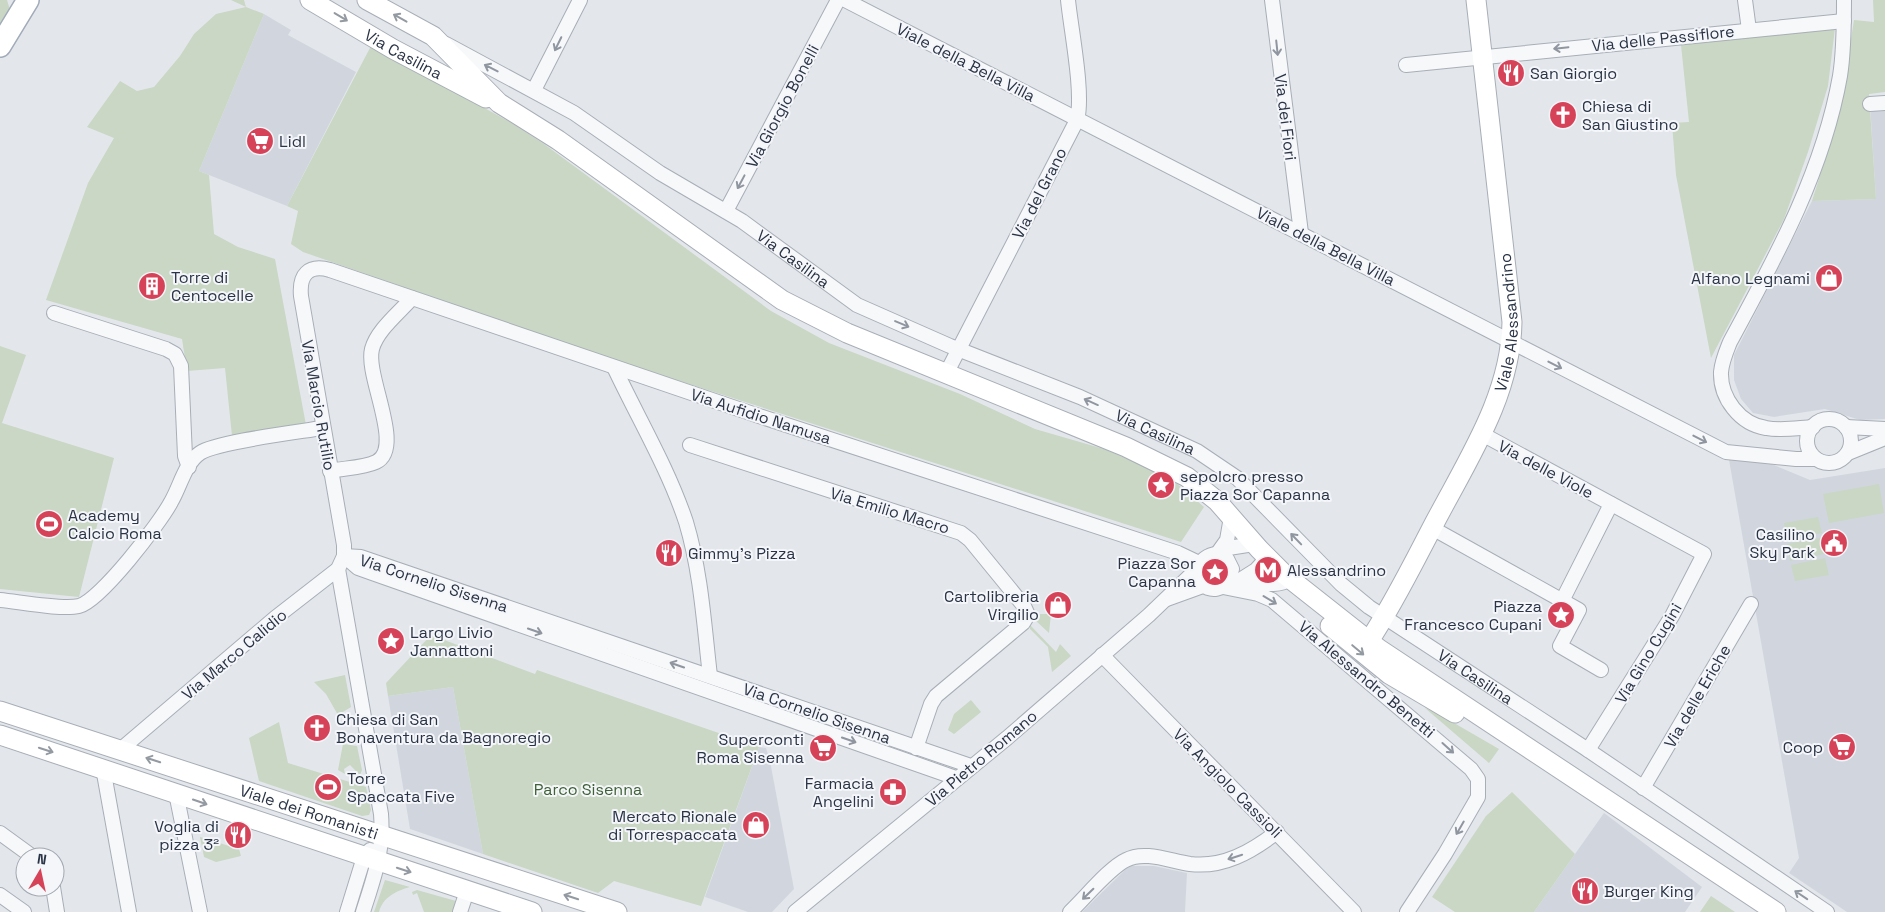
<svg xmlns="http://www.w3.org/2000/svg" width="1885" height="912" font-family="'Space Grotesk',sans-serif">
<rect width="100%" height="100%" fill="#e3e7ec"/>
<!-- built -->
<g fill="#d1d6de">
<path d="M264,14L291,30L288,35L356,72L287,206L199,171Z"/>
<path d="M1885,103V419L1860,420L1825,409L1774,417L1753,413L1741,399L1734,380V355L1812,201L1876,199L1870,104Z"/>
<path d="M1729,460H1762L1810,480L1885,468V912H1847L1789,873L1799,858Z"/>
<path d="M453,687L483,854L410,829L388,696Z"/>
<path d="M759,747L766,748L770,761L794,889L772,912H748L705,897Z"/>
<path d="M1604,813L1702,887L1685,912H1534Z"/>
<path d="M1132,866H1154L1187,873L1185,912H1082L1126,869Z"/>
</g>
<!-- green -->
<g fill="#c9d7c4">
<path d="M0,0H7L10,10L0,28Z"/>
<path d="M231,0H244L246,7L264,14L199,171L209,175L214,234L238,247L275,259L306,425L232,436L225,368L187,371L182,339L46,300L88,183L114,138L87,127L120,81L137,91L154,87L180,56L194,34L216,14L246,7Z"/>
<path d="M1873,0H1885V92L1869,94L1876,199L1812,201L1839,115L1854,20L1874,22Z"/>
<path d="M1835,28L1828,86L1808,152L1784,219L1711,358L1676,175L1672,123L1689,122L1681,45Z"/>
<path d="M371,46L510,122L544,144L771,311L829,343L960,394L1035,429L1104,449L1168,476L1204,507L1181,542L608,358L303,252L291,244L298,211L287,206Z"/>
<path d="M0,346L26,355L2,423L114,458L79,597L0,589Z"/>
<path d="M1879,484L1884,513L1829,523L1823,494Z"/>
<path d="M1818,517L1822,533L1787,540L1784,523Z"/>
<path d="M1821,538L1824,554L1790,561L1787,544Z"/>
<path d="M1825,558L1829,575L1795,581L1791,565Z"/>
<path d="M1036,614H1051L1049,633L1035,620Z"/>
<path d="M1030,625L1056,652L1060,644L1071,656L1052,672L1048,647L1030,629Z"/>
<path d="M431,635L535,674L537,670L759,747L701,906L614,881L598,893L483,854L453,687L388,696L386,683Z"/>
<path d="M345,675L351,707L338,715L326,694L314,682Z"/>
<path d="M971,700L981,712L954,734L948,730L954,714Z"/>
<path d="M1425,708L1435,712L1499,749L1489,763Z"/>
<path d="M279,722L288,763L366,787L371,810L369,815L362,816L259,781L249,738Z"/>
<path d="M343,744L357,746L362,770L360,775L350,765L344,769L345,774L338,770Z"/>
<path d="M1512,792L1575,854L1534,912H1455L1432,897L1486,816Z"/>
<path d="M200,837L239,849L241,856L216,862L204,857Z"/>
<path d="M385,880L410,887C396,891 383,897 379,912H374Z"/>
<path d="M417,890L456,901L452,912H424L417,893L413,895L412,892Z"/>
<path d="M1711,896L1735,912H1700Z"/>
</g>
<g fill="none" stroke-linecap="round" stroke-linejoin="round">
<!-- street casing -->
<g stroke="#a8aeb7" stroke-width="16">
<g id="street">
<path d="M845,0L1726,452L1796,459H1816"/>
<path d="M1272,0L1301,233"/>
<path d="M1745,0L1749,30"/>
<path id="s1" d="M446,44L574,113L660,173L742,221L857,305L950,346L1080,397L1197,451L1237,478L1341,584L1369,607L1588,750L1827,912"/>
<path d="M1406,65L1844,21"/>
<path d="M534,90L580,0"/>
<path d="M1870,104L1885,103"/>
<path d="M726,211L838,0"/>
<path d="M54,313L166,349L175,354L181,366L185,456L189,467"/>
<path d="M614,367C638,418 668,468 686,522C701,572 704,624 710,676"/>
<path d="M946,374L1077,120C1084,94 1071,30 1068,0"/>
<circle cx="1829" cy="441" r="22"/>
<path d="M1813,427C1797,428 1781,431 1766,428C1740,424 1720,398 1721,372C1722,361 1726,352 1730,342C1776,257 1823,172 1840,76C1844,51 1844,25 1844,0"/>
<path d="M1846,427L1885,429"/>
<path d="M1482,434L1704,554L1672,616L1588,750"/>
<path d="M690,445L961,533L970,540L1024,606L1028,615L1023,623L936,696L931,704L916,748"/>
<path d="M1848,453L1885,438"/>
<path d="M330,471C344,468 363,468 376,462C405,448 365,376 372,349C377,330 399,313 412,298"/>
<path d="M1432,528L1579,610L1560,646L1601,670"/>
<path d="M1222,549L1254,544"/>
<path d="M1217,554L1227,540L1231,517"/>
<path d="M344,556L361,557L971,766"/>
<path d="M344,556L358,568L372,573L956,778"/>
<path d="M338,569L381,814C384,852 374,877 363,912"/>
<path d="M1237,582L1256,570L1267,558"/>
<path d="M1228,583L1232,569L1227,559L1217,554C1198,555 1188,580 1208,588C1219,592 1226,583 1237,582C1253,581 1276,589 1290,579"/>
<path d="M1223,587L1258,594L1272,600L1471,769L1478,779V797L1445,854L1407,912"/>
<path d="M1167,599L1203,586"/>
<path d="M0,600C20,602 62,610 79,606C100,601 160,523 171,502C180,487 185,463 200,453C216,442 298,432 322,428"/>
<path d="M1562,601L1611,504"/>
<path d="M1102,655L1354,912"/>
<path d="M120,750L275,618L338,569L344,556V545L301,296C299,275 308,264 330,270L759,416L1178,553L1199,563"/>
<path d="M103,768L129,912"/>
<path d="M1643,788L1751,604"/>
<path d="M176,793L200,912"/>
<path d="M0,833L33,857"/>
<path d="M53,887L57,912"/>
<path d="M0,895L24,912"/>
<path d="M347,912L364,857L370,850"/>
<path d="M460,912L467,891"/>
<path d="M795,912L1007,738L1149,615L1197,569"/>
<path d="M1070,912C1085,898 1109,868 1126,860C1144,850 1170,861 1190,864C1223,868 1251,852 1277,832"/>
</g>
</g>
<!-- secondary casing -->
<g stroke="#a8aeb7" stroke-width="21">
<g id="secondary">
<path id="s2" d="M310,0L393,49L486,98"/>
<path d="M367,0L433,36L499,103L558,140L782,300L847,333L1126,447L1187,477L1217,501L1259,549L1284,574L1379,649L1776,912"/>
<path d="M1330,626L1389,674L1455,713"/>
<path id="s3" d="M1369,641C1394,603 1414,562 1435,522C1468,459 1511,395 1512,322L1476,0"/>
<path id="s4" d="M0,711L617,912"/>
<path d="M0,735L532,912"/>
</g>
</g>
<!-- primary casing -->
<g stroke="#a2abb9" stroke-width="24">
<path id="primary" d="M0,46L28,0"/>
</g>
<!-- street -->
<use href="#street" stroke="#f7f8fa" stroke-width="14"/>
<!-- secondary -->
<use href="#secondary" stroke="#fff" stroke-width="19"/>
<!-- primary -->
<use href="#primary" stroke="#fff" stroke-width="21"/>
</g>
<!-- one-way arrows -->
<defs><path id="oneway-shaft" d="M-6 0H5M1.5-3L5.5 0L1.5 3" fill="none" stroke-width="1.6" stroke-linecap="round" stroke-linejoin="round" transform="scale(1.25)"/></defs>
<g stroke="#949aa2">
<use href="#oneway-shaft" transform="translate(341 17) rotate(31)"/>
<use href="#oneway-shaft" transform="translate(400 18) rotate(-151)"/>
<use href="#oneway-shaft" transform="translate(1358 650) rotate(40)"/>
<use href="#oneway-shaft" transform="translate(46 750) rotate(18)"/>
<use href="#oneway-shaft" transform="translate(153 760) rotate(-162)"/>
<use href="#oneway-shaft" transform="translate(200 802) rotate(19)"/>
<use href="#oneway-shaft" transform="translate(404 870) rotate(18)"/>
<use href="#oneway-shaft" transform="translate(571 897) rotate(-162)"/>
</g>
<g stroke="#9096a0">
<use href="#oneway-shaft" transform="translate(558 44) rotate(116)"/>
<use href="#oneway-shaft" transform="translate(1277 48) rotate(84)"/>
<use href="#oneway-shaft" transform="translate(1561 48) rotate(174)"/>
<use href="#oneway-shaft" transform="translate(491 68) rotate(-153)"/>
<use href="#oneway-shaft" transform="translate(741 182) rotate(118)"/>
<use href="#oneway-shaft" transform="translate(902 324) rotate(23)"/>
<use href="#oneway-shaft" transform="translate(1555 365) rotate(27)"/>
<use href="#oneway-shaft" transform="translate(1091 402) rotate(-156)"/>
<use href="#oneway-shaft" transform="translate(1700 439) rotate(27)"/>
<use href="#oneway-shaft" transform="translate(1296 539) rotate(-134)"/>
<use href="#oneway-shaft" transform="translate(1270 600) rotate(31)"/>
<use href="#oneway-shaft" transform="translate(535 631) rotate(19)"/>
<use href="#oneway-shaft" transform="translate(677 665) rotate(-161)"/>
<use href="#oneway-shaft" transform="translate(849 740) rotate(19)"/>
<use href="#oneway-shaft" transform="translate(1448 748) rotate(42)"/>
<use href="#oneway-shaft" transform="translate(1460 828) rotate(120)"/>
<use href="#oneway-shaft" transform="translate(1235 857) rotate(162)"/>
<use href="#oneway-shaft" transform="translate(1088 894) rotate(136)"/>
<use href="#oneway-shaft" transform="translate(1801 895) rotate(-146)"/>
</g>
<!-- icons -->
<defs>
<g id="restaurant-disc" transform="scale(1.4375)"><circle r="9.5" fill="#d64359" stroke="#f4f6f9"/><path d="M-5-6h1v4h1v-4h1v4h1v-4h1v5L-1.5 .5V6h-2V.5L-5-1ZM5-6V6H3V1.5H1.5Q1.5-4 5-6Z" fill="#fff"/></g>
<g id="church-disc" transform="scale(1.4375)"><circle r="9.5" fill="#d64359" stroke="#f4f6f9"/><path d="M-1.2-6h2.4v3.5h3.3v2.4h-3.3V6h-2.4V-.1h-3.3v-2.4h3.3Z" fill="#fff"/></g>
<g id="supermarket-disc" transform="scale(1.4375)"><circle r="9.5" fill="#d64359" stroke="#f4f6f9"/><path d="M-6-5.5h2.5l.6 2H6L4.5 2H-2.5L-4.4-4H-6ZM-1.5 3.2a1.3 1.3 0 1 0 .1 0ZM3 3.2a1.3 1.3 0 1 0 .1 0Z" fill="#fff"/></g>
<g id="shop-disc" transform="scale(1.4375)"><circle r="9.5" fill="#d64359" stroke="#f4f6f9"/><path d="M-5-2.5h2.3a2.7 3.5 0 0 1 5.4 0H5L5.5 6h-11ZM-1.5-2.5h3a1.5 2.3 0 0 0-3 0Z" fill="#fff"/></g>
<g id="building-disc" transform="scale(1.4375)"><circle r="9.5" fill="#d64359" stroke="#f4f6f9"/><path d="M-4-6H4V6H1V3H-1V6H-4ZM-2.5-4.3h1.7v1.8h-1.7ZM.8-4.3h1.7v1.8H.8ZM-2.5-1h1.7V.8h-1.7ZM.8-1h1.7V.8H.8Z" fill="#fff"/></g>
<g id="sight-disc" transform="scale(1.4375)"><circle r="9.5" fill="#d64359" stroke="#f4f6f9"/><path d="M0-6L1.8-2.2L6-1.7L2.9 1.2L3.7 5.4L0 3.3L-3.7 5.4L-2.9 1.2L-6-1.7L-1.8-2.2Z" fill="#fff"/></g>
<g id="stadium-disc" transform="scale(1.4375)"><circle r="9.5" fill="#d64359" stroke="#f4f6f9"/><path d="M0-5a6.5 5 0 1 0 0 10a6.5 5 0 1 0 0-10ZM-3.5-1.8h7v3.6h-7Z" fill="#fff"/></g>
<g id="civic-disc" transform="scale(1.4375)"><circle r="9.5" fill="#d64359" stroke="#f4f6f9"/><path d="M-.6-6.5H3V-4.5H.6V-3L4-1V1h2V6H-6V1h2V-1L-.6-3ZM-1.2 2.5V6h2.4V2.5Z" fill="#fff"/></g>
<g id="metro-disc" transform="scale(1.4375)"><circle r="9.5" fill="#d64359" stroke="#f4f6f9"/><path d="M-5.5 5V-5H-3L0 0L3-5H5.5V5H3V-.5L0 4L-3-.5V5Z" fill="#fff"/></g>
<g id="pharmacy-disc" transform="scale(1.4375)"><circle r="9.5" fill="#d64359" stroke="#f4f6f9"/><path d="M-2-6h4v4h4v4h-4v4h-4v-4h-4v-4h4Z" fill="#fff"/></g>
</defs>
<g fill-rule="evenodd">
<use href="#restaurant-disc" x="1511" y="73"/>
<use href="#church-disc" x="1563" y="115"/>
<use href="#supermarket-disc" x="260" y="141"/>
<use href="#shop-disc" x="1829" y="278"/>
<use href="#building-disc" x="152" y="286"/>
<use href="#sight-disc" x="1161" y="485"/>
<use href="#stadium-disc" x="49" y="524"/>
<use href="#civic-disc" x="1834" y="543"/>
<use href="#restaurant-disc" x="669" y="553"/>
<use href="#metro-disc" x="1268" y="570"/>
<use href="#sight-disc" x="1215" y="572"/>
<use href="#shop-disc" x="1058" y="605"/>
<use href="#sight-disc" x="1561" y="615"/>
<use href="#sight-disc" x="391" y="641"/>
<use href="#church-disc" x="317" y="728"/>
<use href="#supermarket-disc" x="1842" y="747"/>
<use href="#supermarket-disc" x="823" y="748"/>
<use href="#stadium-disc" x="328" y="787"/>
<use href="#pharmacy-disc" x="893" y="792"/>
<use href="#shop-disc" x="756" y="825"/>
<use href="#restaurant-disc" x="238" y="835"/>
<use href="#restaurant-disc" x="1585" y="891"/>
</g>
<g text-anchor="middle" stroke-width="4" stroke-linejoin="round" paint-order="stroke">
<!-- street labels -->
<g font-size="16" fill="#2a3446" stroke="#f4f6f9">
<text transform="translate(1663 38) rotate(-6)" y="6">Via delle Passiflore</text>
<text dy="6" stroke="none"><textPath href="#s2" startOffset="108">Via Casilina</textPath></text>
<text transform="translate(966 62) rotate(27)" y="6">Viale della Bella Villa</text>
<text transform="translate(782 106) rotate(-62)" y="6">Via Giorgio Bonelli</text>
<text transform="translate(1286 117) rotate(83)" y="6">Via dei Fiori</text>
<text transform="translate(1039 193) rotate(-63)" y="6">Via del Grano</text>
<text transform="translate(1326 246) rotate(27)" y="6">Viale della Bella Villa</text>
<text dy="6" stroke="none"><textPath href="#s1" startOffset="409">Via Casilina</textPath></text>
<text dy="6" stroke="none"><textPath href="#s3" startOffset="352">Viale Alessandrino</textPath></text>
<text transform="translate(319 405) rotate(80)" y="6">Via Marcio Rutilio</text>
<text transform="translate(761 416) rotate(18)" y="6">Via Aufidio Namusa</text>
<text dy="6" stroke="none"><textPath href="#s1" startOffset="812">Via Casilina</textPath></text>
<text transform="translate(1546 469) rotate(28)" y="6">Via delle Viole</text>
<text transform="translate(890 510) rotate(17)" y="6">Via Emilio Macro</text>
<text transform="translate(434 583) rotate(18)" y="6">Via Cornelio Sisenna</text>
<text transform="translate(1648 653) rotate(-59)" y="6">Via Gino Cugini</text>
<text transform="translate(234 654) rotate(-40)" y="6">Via Marco Calidio</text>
<text dy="6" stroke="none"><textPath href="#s1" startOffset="1218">Via Casilina</textPath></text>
<text transform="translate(1367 679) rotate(40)" y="6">Via Alessandro Benetti</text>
<text transform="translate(1697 696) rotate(-60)" y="6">Via delle Eriche</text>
<text transform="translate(817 713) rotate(19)" y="6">Via Cornelio Sisenna</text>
<text transform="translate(981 758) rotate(-40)" y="6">Via Pietro Romano</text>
<text transform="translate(1228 783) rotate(45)" y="6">Via Angiolo Cassioli</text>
<text dy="6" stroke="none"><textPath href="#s4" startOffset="325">Viale dei Romanisti</textPath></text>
</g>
<!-- poi labels -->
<g font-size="16" fill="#2a3446" stroke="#f4f6f9" text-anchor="start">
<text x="1530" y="79">San Giorgio</text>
<text x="1582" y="112">Chiesa di<tspan x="1582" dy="18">San Giustino</tspan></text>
<text x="279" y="147">Lidl</text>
<text x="171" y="283">Torre di<tspan x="171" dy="18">Centocelle</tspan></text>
<text x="1810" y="284" text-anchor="end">Alfano Legnami</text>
<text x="1180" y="482">sepolcro presso<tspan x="1180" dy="18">Piazza Sor Capanna</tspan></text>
<text x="68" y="521">Academy<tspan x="68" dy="18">Calcio Roma</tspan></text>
<text x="1815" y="540" text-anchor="end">Casilino<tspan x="1815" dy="18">Sky Park</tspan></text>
<text x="688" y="559">Gimmy’s Pizza</text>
<text x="1196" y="569" text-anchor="end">Piazza Sor<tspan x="1196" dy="18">Capanna</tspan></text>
<text x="1287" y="576">Alessandrino</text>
<text x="1039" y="602" text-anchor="end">Cartolibreria<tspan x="1039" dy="18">Virgilio</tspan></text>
<text x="1542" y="612" text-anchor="end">Piazza<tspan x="1542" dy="18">Francesco Cupani</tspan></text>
<text x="410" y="638">Largo Livio<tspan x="410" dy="18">Jannattoni</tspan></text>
<text x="336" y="725">Chiesa di San<tspan x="336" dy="18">Bonaventura da Bagnoregio</tspan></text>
<text x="804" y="745" text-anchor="end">Superconti<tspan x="804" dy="18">Roma Sisenna</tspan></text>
<text x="1823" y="753" text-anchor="end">Coop</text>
<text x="347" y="784">Torre<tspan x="347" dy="18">Spaccata Five</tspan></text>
<text x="874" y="789" text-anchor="end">Farmacia<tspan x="874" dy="18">Angelini</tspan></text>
<text x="737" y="822" text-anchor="end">Mercato Rionale<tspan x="737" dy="18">di Torrespaccata</tspan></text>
<text x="219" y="832" text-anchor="end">Voglia di<tspan x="219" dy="18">pizza 3²</tspan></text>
<text x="1604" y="897">Burger King</text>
</g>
<!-- park labels -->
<g font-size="16" fill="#3e6236" stroke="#f4f6f9">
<text x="588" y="795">Parco Sisenna</text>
</g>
</g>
<!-- north arrow -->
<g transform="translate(40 872) rotate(9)"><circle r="24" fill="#f4f6f9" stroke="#a3a8b1"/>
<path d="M0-4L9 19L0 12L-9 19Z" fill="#d64359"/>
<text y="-8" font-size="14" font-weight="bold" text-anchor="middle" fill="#2a3446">N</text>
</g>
</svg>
